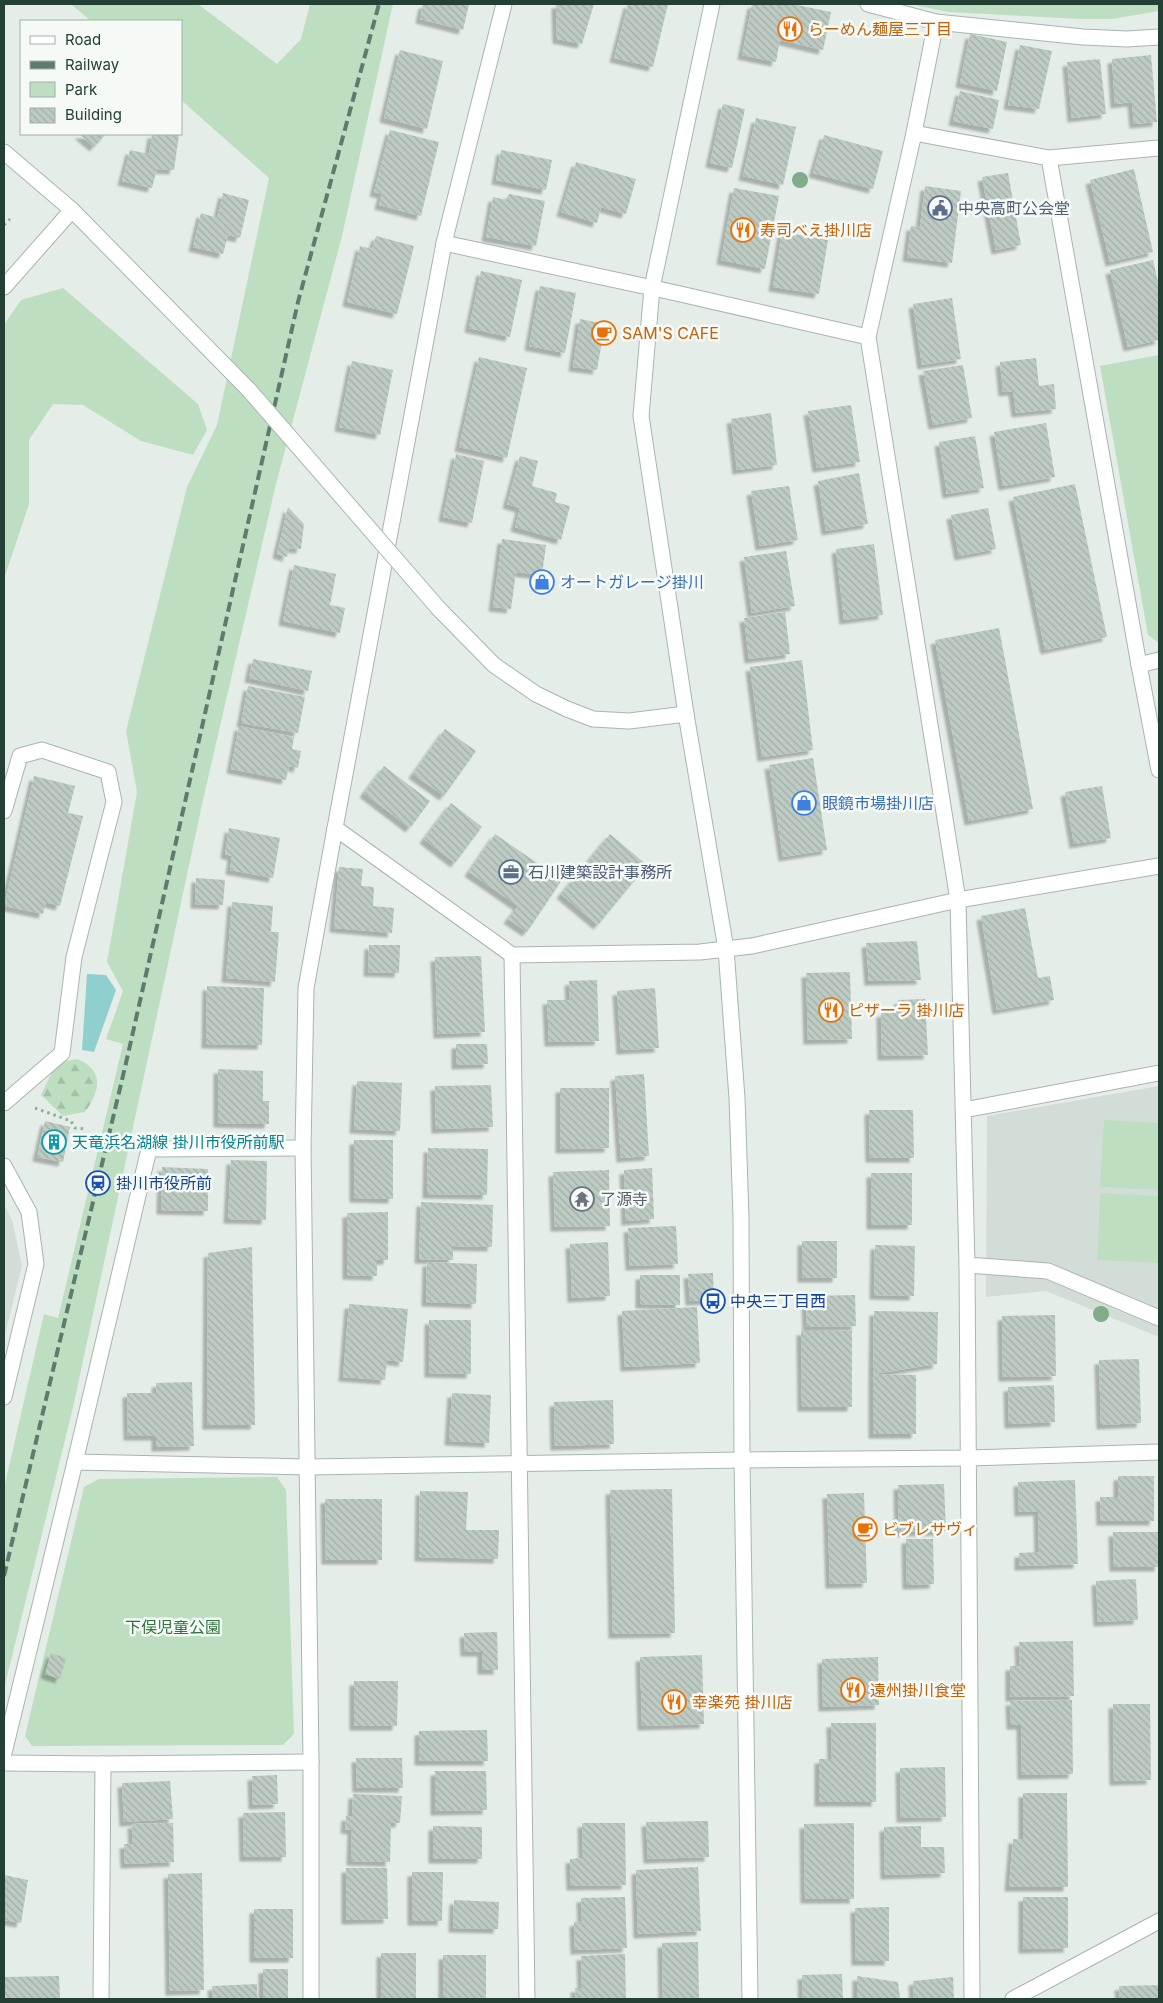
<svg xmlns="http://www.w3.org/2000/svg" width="1163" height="2003" font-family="Inter,'Noto Sans JP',sans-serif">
<defs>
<pattern id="forest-firs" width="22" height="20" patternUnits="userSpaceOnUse" patternTransform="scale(1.25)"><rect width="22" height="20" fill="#bedec1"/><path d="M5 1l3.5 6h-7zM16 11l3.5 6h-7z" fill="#a3c0a6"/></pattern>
<pattern id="building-back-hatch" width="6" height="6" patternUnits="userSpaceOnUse" patternTransform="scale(1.25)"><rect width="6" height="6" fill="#bdcbc3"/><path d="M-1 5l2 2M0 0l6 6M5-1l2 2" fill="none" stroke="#a2afa8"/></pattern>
<filter id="shadow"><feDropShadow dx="-4.5" dy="4.5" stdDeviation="1" flood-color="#0004"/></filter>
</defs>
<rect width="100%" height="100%" fill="#e5ede8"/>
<!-- built -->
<g fill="#d3ddd7">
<path d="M1159,1086V1337L1046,1291L986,1297L987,1116Z"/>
<path d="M4,1204L12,1220L22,1266L4,1338Z"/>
</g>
<!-- green -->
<g fill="#bedec1">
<path d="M71,4H198L277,64L301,39L310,4H393L342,236L276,484L203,800L74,1403L4,1689V1488L44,1314L58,1318L123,1044L106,1039L123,991L107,962L137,792L126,731L187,487L217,425L269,178L181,100V21H91Z"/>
<path d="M911,4H1159V11L1112,19H1081L948,12Z"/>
<path d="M63,288L198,404L207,430L193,455L141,441L83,405L53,404L29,440V504L4,579V325L21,300Z"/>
<path d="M1159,355V643L1148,635L1100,366Z"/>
<path d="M1104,1120L1159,1123V1190L1100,1187Z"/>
<path d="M1100,1193L1159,1196V1263L1097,1260Z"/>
<path d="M277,1477L286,1490L294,1734L283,1745L32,1746L25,1736L84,1487L99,1479Z"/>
</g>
<!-- forest -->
<path fill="url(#forest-firs)" d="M77,1059C105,1070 100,1091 85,1112L63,1116L41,1095L56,1063Z"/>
<!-- water -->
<path fill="#8fd0cf" d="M87,974L106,975L116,990L94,1052L82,1050Z"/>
<!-- building -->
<g fill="url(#building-back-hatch)" filter="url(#shadow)">
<path d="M423,4H469L463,30L420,19Z"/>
<path d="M556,4H594L582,44L557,39Z"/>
<path d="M628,4H668L653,67L614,58Z"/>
<path d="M752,4H792L831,12L823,50L780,40L776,62L742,55Z"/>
<path d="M970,34L1007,42L997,91L960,83Z"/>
<path d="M1020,45L1052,51L1039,109L1008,105Z"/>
<path d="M400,50L443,61L427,129L384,118Z"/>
<path d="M1151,55L1157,122L1134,124L1132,102L1115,104L1112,59Z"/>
<path d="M1100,59L1106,114L1072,118L1067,62Z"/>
<path d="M960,91L999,100L993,129L953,121Z"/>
<path d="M723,104L745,109L732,168L710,163Z"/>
<path d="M756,118L796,127L783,185L743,176Z"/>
<path d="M390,130L439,142L421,216L379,205L382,194L374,192Z"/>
<path d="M79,134H106L94,147Z"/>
<path d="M152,134L179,135L174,170L157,169L152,188L122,181L130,150L149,154Z"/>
<path d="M824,135L883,151L873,189L813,173Z"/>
<path d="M501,150L552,160L546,190L496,180Z"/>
<path d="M576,162L636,179L626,214L601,207L597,223L561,212Z"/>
<path d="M1134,169L1153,252L1110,262L1090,180Z"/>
<path d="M1008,173L1021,245L996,250L982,177Z"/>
<path d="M925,186L961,191L952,263L907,257L911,226L920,227Z"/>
<path d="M734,188L779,196L765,269L721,260Z"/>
<path d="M223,193L249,200L240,238L228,235L223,254L193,247L201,213L217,218Z"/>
<path d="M509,194L545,201L536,246L486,237L493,197L506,200Z"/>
<path d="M782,232L828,240L819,294L773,287Z"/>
<path d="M376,236L414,246L397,314L347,302L360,246L372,249Z"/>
<path d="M1153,260L1159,286V340L1128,347L1110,270Z"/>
<path d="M481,271L522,280L510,337L469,328Z"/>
<path d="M540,286L576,293L565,353L529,346Z"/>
<path d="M952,298L961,359L922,365L913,304Z"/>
<path d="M580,319L605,324L597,370L573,367Z"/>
<path d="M479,357L527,368L507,458L459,447Z"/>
<path d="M1036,358L1039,386L1054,384L1056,409L1016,413L1013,391L1003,392L1000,362Z"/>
<path d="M352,361L393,370L380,435L339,427Z"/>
<path d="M963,365L972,418L933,425L923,371Z"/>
<path d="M851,405L860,462L817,468L808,411Z"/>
<path d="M771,413L777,465L737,470L731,419Z"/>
<path d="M1046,423L1055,477L1003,486L994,432Z"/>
<path d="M975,436L984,488L947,494L939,442Z"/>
<path d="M456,454L484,461L472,523L443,517Z"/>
<path d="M520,456L538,461L532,486L557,493L555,502L570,506L561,540L515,527L520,508L507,504Z"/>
<path d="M859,473L868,524L826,531L818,481Z"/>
<path d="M1075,484L1107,637L1045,650L1013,497Z"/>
<path d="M789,486L798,540L760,546L751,491Z"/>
<path d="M288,507L304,524L301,549L289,548L287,557L277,554Z"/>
<path d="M988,508L996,549L959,556L951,515Z"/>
<path d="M502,539L546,545L542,575L516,572L511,609L493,607Z"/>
<path d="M874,544L883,615L844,620L836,549Z"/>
<path d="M786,551L795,606L752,613L744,557Z"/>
<path d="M294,565L336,574L330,605L345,608L340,633L283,621Z"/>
<path d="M785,612L790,654L749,659L744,618Z"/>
<path d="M999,628L1033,809L969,821L935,640Z"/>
<path d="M253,659L312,671L308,691L249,678Z"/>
<path d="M802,660L813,750L762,757L750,667Z"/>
<path d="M248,686L305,697L298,733L241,723Z"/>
<path d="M239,726L294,737L292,749L301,751L298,768L289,766L286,780L231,769Z"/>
<path d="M445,729L476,751L444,796L413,774Z"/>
<path d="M813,758L827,850L783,857L769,765Z"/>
<path d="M384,766L430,801L410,828L364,793Z"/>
<path d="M34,776L75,786L68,813L83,816L60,906L46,902L43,914L4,906Z"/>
<path d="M1102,786L1111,838L1074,844L1065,792Z"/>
<path d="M451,803L482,827L455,863L424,839Z"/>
<path d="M229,828L280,838L273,878L230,870L232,856L225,854Z"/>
<path d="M495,834L562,880L527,932L508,919L518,906L469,872Z"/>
<path d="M610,834L647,865L598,925L561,894Z"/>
<path d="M339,867L363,869L361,886L374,887L373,906L394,908L392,933L334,928Z"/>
<path d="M196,878L225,880L223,905L195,904Z"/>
<path d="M232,902L273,906L271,932H279L275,982L226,978Z"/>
<path d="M1025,908L1038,978L1050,976L1054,1000L997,1010L981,916Z"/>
<path d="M917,941L921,980L869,981L866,943Z"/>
<path d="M369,945H400L399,973L368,972Z"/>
<path d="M481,956L485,1032L438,1034L435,957Z"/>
<path d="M850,972L852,1039L808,1040L806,973Z"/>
<path d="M597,980L599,1041L549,1042L547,1000H570L569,981Z"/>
<path d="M207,986L264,988L262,1045L206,1044Z"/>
<path d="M655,988L659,1048L621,1050L617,991Z"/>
<path d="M925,999L928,1055L882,1056L881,1013L899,1012L898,1000Z"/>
<path d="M456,1044H487L488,1064L456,1065Z"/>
<path d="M218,1069L263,1071V1101H269V1124L218,1123Z"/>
<path d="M644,1074L649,1156L621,1158L615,1076Z"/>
<path d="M357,1081L402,1083L400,1131L354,1129Z"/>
<path d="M491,1085L493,1127L436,1129L435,1086Z"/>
<path d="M560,1088H609V1148L560,1149Z"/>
<path d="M869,1110H913L914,1158H870Z"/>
<path d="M45,1121L70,1127L63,1162L37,1157Z"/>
<path d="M354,1140H393V1199L354,1198Z"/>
<path d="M428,1148L488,1149L487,1195L427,1194Z"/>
<path d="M231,1160L267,1161L266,1220L228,1219Z"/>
<path d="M162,1167L208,1169V1211L161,1210Z"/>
<path d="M652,1168L654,1219L626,1221L624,1170Z"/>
<path d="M609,1170L610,1226L555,1227L553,1172Z"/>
<rect x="871" y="1173" width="41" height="52"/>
<path d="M421,1202L493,1205L492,1247L453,1246V1260L419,1259Z"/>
<path d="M388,1212V1260H377V1276L347,1275V1213Z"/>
<path d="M676,1226L678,1264L630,1266L628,1228Z"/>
<rect x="802" y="1241" width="35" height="37"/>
<path d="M608,1242L610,1296L572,1298L570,1244Z"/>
<path d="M875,1245L915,1246L914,1296L874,1295Z"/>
<path d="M252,1247L255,1425H207L208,1253Z"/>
<path d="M427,1262L477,1264L476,1304L426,1302Z"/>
<path d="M713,1273L714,1300L690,1301L688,1274Z"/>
<path d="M640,1275H680V1305L640,1304Z"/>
<path d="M855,1295L856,1326L807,1327L806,1296Z"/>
<path d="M349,1304L408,1309L403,1362L387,1360L385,1380L343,1377Z"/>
<path d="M697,1307L700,1363L625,1367L622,1311Z"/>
<path d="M874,1311L938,1312L937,1364L873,1374Z"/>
<path d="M1055,1315L1056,1376L1003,1377L1002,1316Z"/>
<path d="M429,1320H471V1374L429,1373Z"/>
<path d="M801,1331H852V1407H802Z"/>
<path d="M1139,1359L1141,1423L1101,1425L1099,1360Z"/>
<path d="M873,1374L916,1375V1434H873Z"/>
<path d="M192,1382L194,1446L156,1447V1436H128L127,1393H157L156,1383Z"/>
<path d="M1054,1385L1055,1422L1009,1424L1008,1387Z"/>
<path d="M452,1393L491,1395L489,1443L449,1441Z"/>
<path d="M613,1400L614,1444L555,1446L554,1402Z"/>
<path d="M1118,1476H1154V1521H1101L1100,1497H1118Z"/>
<path d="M1075,1480L1078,1564L1019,1566V1553L1039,1552L1038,1511L1019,1512L1018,1482Z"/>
<path d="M944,1484L946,1531L899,1532L898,1485Z"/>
<path d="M672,1489L675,1633L613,1634L610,1490Z"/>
<path d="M420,1491L468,1492L466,1530H499L498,1559L419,1557Z"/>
<path d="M864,1493L867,1583L830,1584L827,1494Z"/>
<path d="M325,1499H382V1560H326Z"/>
<path d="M1113,1532H1159V1567H1114Z"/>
<path d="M906,1539H933L934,1584L907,1585Z"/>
<path d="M1136,1579L1138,1620L1098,1622L1096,1581Z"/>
<path d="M497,1632L498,1670H482V1652H465L464,1633Z"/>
<path d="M1073,1641L1074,1696L1010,1697V1666H1020L1019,1642Z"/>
<path d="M51,1653L66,1658L60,1679L45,1674Z"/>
<path d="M702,1655L704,1724L642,1726L640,1657Z"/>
<path d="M878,1657L879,1705L823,1707L822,1659Z"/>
<path d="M354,1681H398L397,1726H354Z"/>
<path d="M1072,1700L1073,1774L1022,1775L1021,1725H1011L1010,1701Z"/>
<path d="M1113,1704H1150L1151,1780L1114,1781Z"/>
<path d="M831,1723H876V1802H819V1759H832Z"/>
<path d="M487,1730L488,1761H419V1731Z"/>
<path d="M356,1758H402L403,1788H357Z"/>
<path d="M945,1767L946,1817L901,1818L900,1768Z"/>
<path d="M435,1771H486L487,1810L435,1811Z"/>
<path d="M277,1775L278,1804L253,1805L252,1776Z"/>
<path d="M170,1781L173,1819L124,1822L122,1783Z"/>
<path d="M1023,1793H1067L1068,1887H1009L1013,1839L1023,1840Z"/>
<path d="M353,1794L402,1796L400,1823H391L390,1862L351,1861L352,1830L345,1829L346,1816L352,1817Z"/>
<path d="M285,1812L286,1857H244L243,1813Z"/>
<path d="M708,1821L709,1857L648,1859L646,1822Z"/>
<path d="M173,1823L174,1862L125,1864L124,1844H133L132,1824Z"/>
<path d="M582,1823H625L626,1885L571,1886L570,1859L583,1858Z"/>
<path d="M854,1823V1899H805L804,1824Z"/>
<path d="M433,1826L482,1827V1859H433Z"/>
<path d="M921,1826V1847H944L945,1873L885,1875L884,1827Z"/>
<path d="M698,1867L701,1931L638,1934L636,1870Z"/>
<path d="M346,1868H387L388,1919L346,1920Z"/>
<path d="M412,1872H443L442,1921H412Z"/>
<path d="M202,1873L204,1990L170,1991L168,1874Z"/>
<path d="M4,1875L28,1880L21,1923L4,1920Z"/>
<path d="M625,1897L627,1948L575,1950L574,1922L582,1921L581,1898Z"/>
<path d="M1023,1897H1068V1948L1023,1949Z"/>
<path d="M454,1900L499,1902L498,1929L453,1928Z"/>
<path d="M889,1907V1961H856L855,1908Z"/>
<rect x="254" y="1909" width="39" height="49"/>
<path d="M698,1942L699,1999H663L662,1943Z"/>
<rect x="381" y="1953" width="35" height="46"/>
<path d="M625,1954L626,1999H576L575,1988H582L581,1956Z"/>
<rect x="443" y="1955" width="43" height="44"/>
<rect x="263" y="1969" width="25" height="30"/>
<path d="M842,1974L843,1999H803L802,1975Z"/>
<path d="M59,1976L60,1999H4V1977Z"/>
<path d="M857,1976L898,1982L900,1999H857Z"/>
<path d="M953,1977L954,1999H914L913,1981Z"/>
<path d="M257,1984V1999H213L212,1986Z"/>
<path d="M1159,1985V1999H1120L1119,1986Z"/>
</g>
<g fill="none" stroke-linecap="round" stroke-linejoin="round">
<!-- lane casing -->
<g stroke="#a7b5ae" stroke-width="17">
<path id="lane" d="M4,287L72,210"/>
</g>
<!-- street casing -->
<g stroke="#a7b5ae" stroke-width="17">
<g id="street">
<path d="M868,4L936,22L1083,37L1127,39L1159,37"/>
<path d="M914,133L936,22"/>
<path d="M1159,148L1049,158L914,133L868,337L958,900L967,1265L1048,1271L1159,1318"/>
<path d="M1049,158L1139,665L1159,770"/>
<path d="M444,243L676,293L868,337"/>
<path d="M1139,665L1159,660"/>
<path d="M4,811L20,756L42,750L108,772L114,802L74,957L62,1053L4,1103"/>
<path d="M335,828L444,243L504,4"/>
<path d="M512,955L527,1999"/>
<path d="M964,1110L1159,1073"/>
<path d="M4,1166L29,1212L36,1264L4,1397"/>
<path d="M967,1265L972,1999"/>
<path d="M742,1460L969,1458L1159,1452"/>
<path d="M75,1462L149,1149L303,1148"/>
<path d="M4,1753L75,1462L308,1467"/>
<path d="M4,1763L103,1764"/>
<path d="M101,1999L103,1764L311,1762"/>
<path d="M311,1999V1762L303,1148L306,988L335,828L512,955L700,952L752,946L958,900L1159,866"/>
<path d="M1013,1999L1159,1921"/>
</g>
</g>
<!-- secondary casing -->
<g stroke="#a3b9ae" stroke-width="17">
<g id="secondary">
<path d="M712,4L652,288L641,416L686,714L726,949L737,1098L741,1217L742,1460L750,1999"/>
<path d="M4,152L72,210L249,390"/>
<path d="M439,609L494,665L536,694L567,709L593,719L629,721L686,714"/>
<path d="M308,1467L742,1460"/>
</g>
</g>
<!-- path -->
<g stroke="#86b09c" stroke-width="3" stroke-dasharray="2.5 4" stroke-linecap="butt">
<path d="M4,225L10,219"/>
<path d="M35,1108L71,1121L75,1128L86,1129"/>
</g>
<!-- lane -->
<use href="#lane" stroke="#fff" stroke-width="15"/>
<!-- street -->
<use href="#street" stroke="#fff" stroke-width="15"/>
<!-- secondary -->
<use href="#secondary" stroke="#fff" stroke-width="15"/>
<!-- rail -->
<path stroke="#5f7a6e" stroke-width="4" stroke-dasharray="10 5" stroke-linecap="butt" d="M4,1576L126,1063L298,302L379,4"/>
<!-- secondary-bridge casing -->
<g stroke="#a3b9ae" stroke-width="17" stroke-linecap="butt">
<path id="secondary-bridge" d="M249,390L439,609"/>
</g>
<!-- secondary-bridge -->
<use href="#secondary-bridge" stroke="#fff" stroke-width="15"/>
</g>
<!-- trees -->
<g fill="#81ab8a">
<circle cx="800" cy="180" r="8"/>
<circle cx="1101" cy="1314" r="8"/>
</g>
<!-- icons -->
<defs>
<g id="restaurant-ring" transform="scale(1.25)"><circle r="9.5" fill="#f5faf7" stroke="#e8710a" stroke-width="1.5"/><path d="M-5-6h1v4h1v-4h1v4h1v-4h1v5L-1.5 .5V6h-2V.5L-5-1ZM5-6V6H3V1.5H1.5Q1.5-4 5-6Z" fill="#e8710a"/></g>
<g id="civic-ring" transform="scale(1.25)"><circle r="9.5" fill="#f5faf7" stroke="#5c6f8a" stroke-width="1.5"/><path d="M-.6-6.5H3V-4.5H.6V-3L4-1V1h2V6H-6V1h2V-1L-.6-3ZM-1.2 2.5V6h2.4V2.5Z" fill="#5c6f8a"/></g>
<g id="cafe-ring" transform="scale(1.25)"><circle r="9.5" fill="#f5faf7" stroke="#e8710a" stroke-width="1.5"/><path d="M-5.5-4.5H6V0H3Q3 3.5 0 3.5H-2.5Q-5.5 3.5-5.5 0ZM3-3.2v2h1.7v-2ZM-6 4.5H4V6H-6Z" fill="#e8710a"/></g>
<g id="shop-ring" transform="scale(1.25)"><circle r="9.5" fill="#f5faf7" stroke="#3f7fe0" stroke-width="1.5"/><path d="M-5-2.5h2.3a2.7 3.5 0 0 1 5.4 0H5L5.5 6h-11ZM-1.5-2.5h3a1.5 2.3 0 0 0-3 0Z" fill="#3f7fe0"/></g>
<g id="office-ring" transform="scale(1.25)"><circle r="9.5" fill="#f5faf7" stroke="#5c6f8a" stroke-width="1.5"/><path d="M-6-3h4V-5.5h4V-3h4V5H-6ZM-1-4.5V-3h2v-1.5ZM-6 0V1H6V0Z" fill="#5c6f8a"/></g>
<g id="building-ring" transform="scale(1.25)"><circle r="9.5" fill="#f5faf7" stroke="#0f9aa8" stroke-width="1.5"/><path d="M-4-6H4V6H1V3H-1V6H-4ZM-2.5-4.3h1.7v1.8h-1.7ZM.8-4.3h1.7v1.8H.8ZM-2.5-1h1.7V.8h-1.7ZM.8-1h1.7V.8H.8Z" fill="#0f9aa8"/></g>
<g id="station-ring" transform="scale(1.25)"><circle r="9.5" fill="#f5faf7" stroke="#1a4fb4" stroke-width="1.5"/><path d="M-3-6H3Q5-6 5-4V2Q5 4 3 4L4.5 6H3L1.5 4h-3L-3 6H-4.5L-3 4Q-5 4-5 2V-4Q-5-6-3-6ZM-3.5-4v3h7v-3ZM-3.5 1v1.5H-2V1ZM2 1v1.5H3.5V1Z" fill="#1a4fb4"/></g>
<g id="temple-ring" transform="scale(1.25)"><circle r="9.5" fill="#f5faf7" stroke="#6b7280" stroke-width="1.5"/><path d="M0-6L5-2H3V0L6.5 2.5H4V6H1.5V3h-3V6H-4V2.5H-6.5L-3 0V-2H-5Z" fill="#6b7280"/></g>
<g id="bus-ring" transform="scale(1.25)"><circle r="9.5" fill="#f5faf7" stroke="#1a4fb4" stroke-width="1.5"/><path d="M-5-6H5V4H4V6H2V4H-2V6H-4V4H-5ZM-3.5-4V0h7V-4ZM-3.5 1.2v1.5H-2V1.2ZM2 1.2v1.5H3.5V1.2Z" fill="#1a4fb4"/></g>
</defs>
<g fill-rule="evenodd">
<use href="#restaurant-ring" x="790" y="29"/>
<use href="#civic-ring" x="940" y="208"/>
<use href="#restaurant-ring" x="743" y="230"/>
<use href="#cafe-ring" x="604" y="333"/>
<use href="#shop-ring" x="542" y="582"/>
<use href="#shop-ring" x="804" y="803"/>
<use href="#office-ring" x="511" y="872"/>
<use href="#restaurant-ring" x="831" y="1010"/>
<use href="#building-ring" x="54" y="1142"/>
<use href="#station-ring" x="98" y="1183"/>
<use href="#temple-ring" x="582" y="1199"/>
<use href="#bus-ring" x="713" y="1301"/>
<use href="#cafe-ring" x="865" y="1529"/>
<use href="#restaurant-ring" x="853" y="1690"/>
<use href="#restaurant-ring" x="674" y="1702"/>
</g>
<g text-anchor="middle" stroke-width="5" stroke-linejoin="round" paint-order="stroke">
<!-- food labels -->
<g font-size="16" fill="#c56008" stroke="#f5faf7" text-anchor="start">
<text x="808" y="35">らーめん麺屋三丁目</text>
<text x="760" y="236">寿司べえ掛川店</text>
<text x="622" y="339">SAM'S CAFE</text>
<text x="848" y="1016">ピザーラ 掛川店</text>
<text x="882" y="1535">ビブレサヴィ</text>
<text x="870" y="1696">遠州掛川食堂</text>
<text x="692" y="1708">幸楽苑 掛川店</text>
</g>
<!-- service labels -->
<g font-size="16" fill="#4e5e75" stroke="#f5faf7" text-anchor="start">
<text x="958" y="214">中央高町公会堂</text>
<text x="528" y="878">石川建築設計事務所</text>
</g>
<!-- shop labels -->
<g font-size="16" fill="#366cbe" stroke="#f5faf7" text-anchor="start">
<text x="560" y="588">オートガレージ掛川</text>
<text x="822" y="809">眼鏡市場掛川店</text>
</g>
<!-- culture labels -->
<g font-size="16" fill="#0d838f" stroke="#f5faf7" text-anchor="start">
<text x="72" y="1148">天竜浜名湖線 掛川市役所前駅</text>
</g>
<!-- transit labels -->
<g font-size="16" fill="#164399" stroke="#f5faf7" text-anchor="start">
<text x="116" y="1189">掛川市役所前</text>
<text x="730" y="1307">中央三丁目西</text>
</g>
<!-- worship labels -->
<g font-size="16" fill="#5b616d" stroke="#f5faf7" text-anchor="start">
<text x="600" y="1205">了源寺</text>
</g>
<!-- park labels -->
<g font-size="16" fill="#2f753e" stroke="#f5faf7">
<text x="173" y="1633">下俣児童公園</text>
</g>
</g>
<!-- border -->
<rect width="1163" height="2003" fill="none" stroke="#243f33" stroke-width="10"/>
<!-- legend -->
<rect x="20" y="20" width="162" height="115" fill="#f5faf7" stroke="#a1afa9"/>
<rect x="30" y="36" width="25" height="8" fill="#ffffff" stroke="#a1afa9"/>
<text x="65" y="45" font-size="15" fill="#243f33">Road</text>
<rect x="30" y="61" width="25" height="8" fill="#5f7a6e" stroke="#a1afa9"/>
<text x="65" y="70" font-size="15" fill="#243f33">Railway</text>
<rect x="30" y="82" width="25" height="15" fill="#bedec1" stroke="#a1afa9"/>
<text x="65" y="95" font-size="15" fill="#243f33">Park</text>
<rect x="30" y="108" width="25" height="15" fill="url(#building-back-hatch)" stroke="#a1afa9"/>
<text x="65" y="120" font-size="15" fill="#243f33">Building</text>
</svg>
